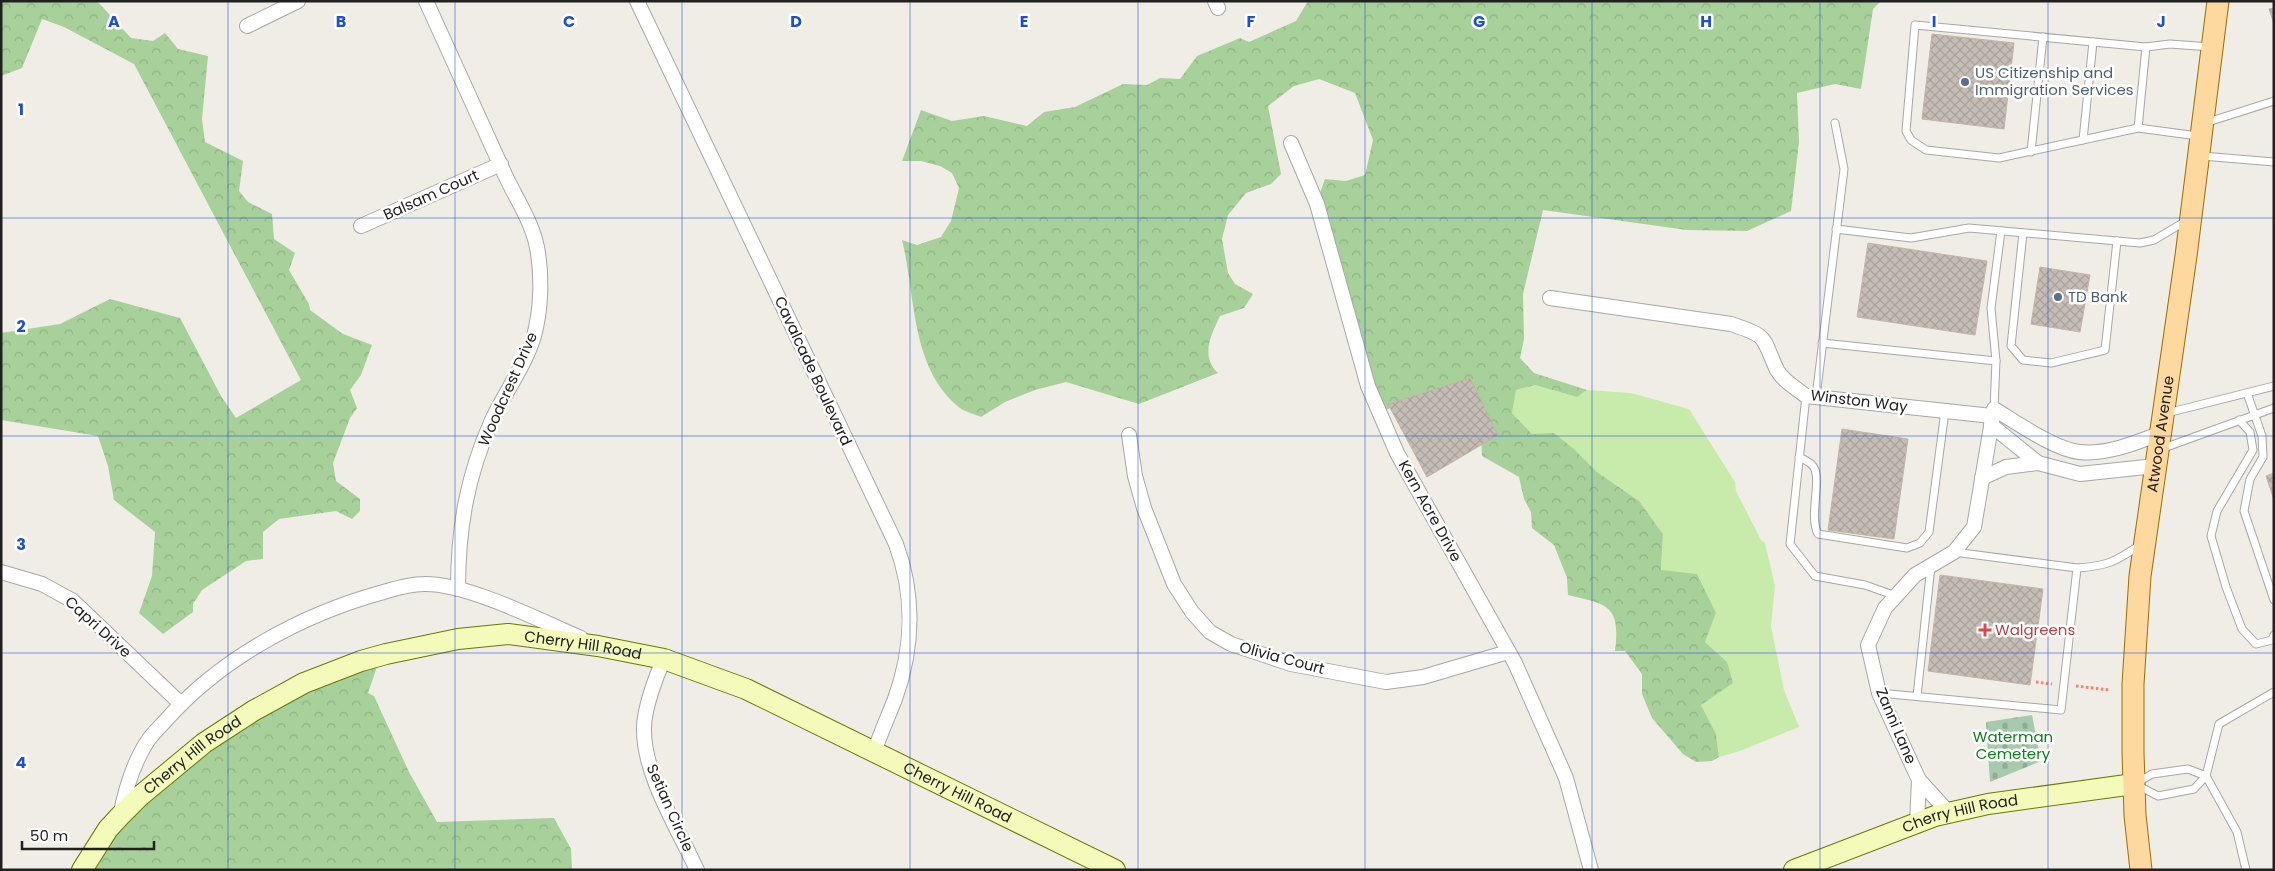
<svg xmlns="http://www.w3.org/2000/svg" width="2275" height="871" font-family="Poppins,sans-serif">
<defs>
<pattern id="forest-crowns" width="20" height="18" patternUnits="userSpaceOnUse" patternTransform="scale(1.25)"><rect width="20" height="18" fill="#a8d09a"/><path d="M2 6a3 3 0 1 1 6 0M12 15a3 3 0 1 1 6 0" fill="none" stroke="#90b284"/></pattern>
<pattern id="cemetery-stones" width="16" height="16" patternUnits="userSpaceOnUse" patternTransform="scale(1.25)"><rect width="16" height="16" fill="#a7caae"/><path d="M2 7V4a2 2 0 0 1 4 0v3zM10 15v-3a2 2 0 0 1 4 0v3z" fill="#8fad95"/></pattern>
<pattern id="building-cross-hatch" width="8" height="8" patternUnits="userSpaceOnUse" patternTransform="scale(1.25)"><rect width="8" height="8" fill="#c5bdb5"/><path d="M0 0l8 8M0 8l8-8" fill="none" stroke="#a9a29b"/></pattern>
</defs>
<rect width="100%" height="100%" fill="#f0ede6"/>
<!-- grass -->
<path fill="#c8ebac" d="M1535,385L1577,397L1587,390L1631,393L1689,409L1735,482L1736,491L1761,540L1765,543L1775,586L1771,626L1784,690L1799,727L1740,751L1719,757L1716,734L1701,705L1727,662L1705,642L1716,613L1661,570L1663,534L1639,501L1597,472L1575,450L1532,434L1512,413L1515,390Z"/>
<!-- forest -->
<g fill="url(#forest-crowns)">
<path d="M1,1H97L131,38L153,41L165,33L178,49L208,56L202,119L205,142L243,161L239,191L248,202L272,214L274,239L295,253L289,270L309,304L310,310L343,334L372,345L361,375L350,390L357,408L350,418L333,463L336,481L360,499V511L352,519L336,511L279,519L263,532V559L246,561L202,590L193,604V612L163,634L139,613L152,576L155,532L114,500L108,466L98,436L1,420V333L60,324L110,299L180,318L221,396L236,418L301,380L134,64L64,27L42,19L22,68L1,76Z"/>
<path d="M1308,1H1881L1873,9L1861,89L1835,84L1797,93L1799,142L1791,211L1747,231L1687,230L1543,210L1523,294L1524,339L1520,358L1534,373L1587,390L1577,397L1535,385L1516,390L1512,413L1532,434L1554,433L1575,450L1597,472L1639,501L1663,534L1661,570L1697,574L1716,613L1705,642L1727,662L1733,683L1701,705L1716,734L1719,757L1712,761L1696,762L1683,754L1652,718L1642,694V674L1625,651H1615C1621,605 1607,604 1568,595L1567,578L1554,545L1532,528L1531,512L1524,499L1519,477L1482,456L1481,434L1426,392L1379,413L1345,305L1334,237L1318,198L1325,179L1346,181L1365,175L1373,140L1355,93L1319,79L1294,86L1268,106L1281,174L1271,184L1246,193L1228,215L1222,239L1228,273L1235,284L1253,294L1244,308L1220,316C1211,335 1200,356 1218,373L1139,404L1066,382L1035,390L1005,402L981,417C975,414 965,412 960,408C910,368 916,296 902,240L917,245L941,237L951,221L959,188L952,173L940,166L921,161H902L921,110L952,121L984,116L1027,126L1044,112L1075,107L1123,84L1147,85L1160,78L1180,79L1197,56L1240,38L1249,42L1296,21Z"/>
<path d="M380,658L368,693L374,696L409,772L437,822L554,818L571,849L572,870H81L93,849L235,722Z"/>
</g>
<!-- cemetery -->
<path fill="url(#cemetery-stones)" d="M2032,715L2041,761L1990,782L1986,722Z"/>
<!-- building -->
<g fill="url(#building-cross-hatch)" stroke="#c2b5a8">
<path d="M2274,8V24L2269,9Z"/>
<path d="M1932,34L2014,43L2004,129L1922,119Z"/>
<path d="M1868,243L1987,261L1975,335L1857,317Z"/>
<path d="M2040,267L2090,275L2080,332L2031,324Z"/>
<path d="M1470,378L1498,435L1427,477L1388,404Z"/>
<path d="M1842,429L1908,439L1894,539L1828,530Z"/>
<path d="M2274,473V500L2266,476Z"/>
<path d="M1940,575L2043,589L2030,685L1928,671Z"/>
</g>
<g fill="none" stroke-linecap="round" stroke-linejoin="round">
<!-- service casing -->
<g stroke="#a7a7a7" stroke-width="9">
<g id="service">
<path d="M2205,123L2274,101"/>
<path d="M2138,128L2146,47"/>
<path d="M2198,136L2138,128L1999,158L1926,150L1911,140L1906,131L1915,25L2146,47L2170,44L2211,47"/>
<path d="M2083,140L2093,42"/>
<path d="M2031,152L2043,37"/>
<path d="M2202,156L2274,162"/>
<path d="M1836,229L1911,238L1969,228L2140,243L2154,240L2186,221"/>
<path d="M2023,233L2011,346L2023,360L2051,363L2105,350L2117,241"/>
<path d="M1822,343L1996,361"/>
<path d="M2247,393L2262,436L2263,457L2250,479L2244,511L2274,600"/>
<path d="M1806,396L1790,544L1815,576L1865,585L1896,596"/>
<path d="M1816,397L1844,169L1835,123"/>
<path d="M1994,409L1996,361L1991,308L2001,231"/>
<path d="M2167,413L2274,386"/>
<path d="M2239,420L2250,432L2253,450L2217,511L2211,536L2226,587L2242,629L2256,644L2272,640L2274,635"/>
<path d="M2161,449L2274,408"/>
<path d="M1799,457C1803,459 1810,462 1813,466C1823,479 1808,515 1818,534L1907,548L1920,543L1929,532L1945,411"/>
<path d="M2077,568C2107,566 2115,562 2140,545"/>
<path d="M1879,693L2061,710L2077,568L1954,552"/>
<path d="M1917,696L1931,566"/>
<path d="M2138,782L2152,774L2188,769L2206,776L2237,832L2246,870"/>
<path d="M2137,785L2158,796L2194,789L2206,776L2219,724L2274,692"/>
</g>
</g>
<!-- minor casing -->
<g stroke="#a7a7a7" stroke-width="16">
<g id="minor">
<path d="M426,1C453,60 479,118 506,177C518,202 534,225 538,253C542,279 541,310 534,336C525,366 505,392 492,420C467,476 458,528 458,589"/>
<path d="M637,1L896,544C915,596 914,646 895,699C888,717 880,734 874,753"/>
<path d="M1215,1L1218,8"/>
<path d="M247,26L298,1"/>
<path d="M1291,143L1317,204L1368,386L1397,453L1515,663L1566,778L1591,870"/>
<path d="M361,226L501,164"/>
<path d="M1550,298L1731,324C1770,337 1761,336 1777,370C1783,381 1796,388 1806,396L1992,416"/>
<path d="M1991,425L2038,463"/>
<path d="M1129,435L1135,476L1144,508L1174,584L1192,612L1210,632L1231,644L1291,664L1386,682L1423,677L1508,652"/>
<path d="M1982,478L2006,467L2038,463L2080,474L2155,466"/>
<path d="M1,572L42,584L73,601L181,704"/>
<path d="M664,659C656,676 644,709 644,728C643,774 678,829 697,870"/>
<path d="M1949,813L1919,780L1879,693L1868,645L1885,608L1915,575L1954,552L1974,527L1994,409C2016,422 2054,449 2079,452C2106,455 2136,443 2161,433"/>
<path d="M120,817C125,791 132,765 147,742C152,734 160,727 167,719C222,658 301,615 380,593C394,589 409,584 424,584C467,583 541,621 581,638"/>
<path d="M1917,823L1919,780"/>
</g>
</g>
<!-- secondary casing -->
<g stroke="#687a04" stroke-width="22">
<g id="secondary">
<path id="s1" d="M82,870L108,829L119,817L140,796L204,743L253,711L304,683L361,661L386,654L458,639L508,634L598,646L664,659L746,689L1115,870"/>
<path id="s2" d="M1794,870L1935,816L1988,804L2134,784"/>
</g>
</g>
<!-- primary casing -->
<g stroke="#9b6e00" stroke-width="23">
<g id="primary">
<path id="s3" d="M2141,870L2135,815L2133,752V684L2140,576L2186,256L2218,1"/>
</g>
</g>
<!-- path -->
<g stroke="#fb816c" stroke-width="3" stroke-dasharray="2.5 2.5" stroke-linecap="butt">
<path d="M2036,682L2052,684"/>
<path d="M2076,686L2110,690"/>
</g>
<!-- service -->
<use href="#service" stroke="#fff" stroke-width="7"/>
<!-- minor -->
<use href="#minor" stroke="#fff" stroke-width="14"/>
<!-- secondary -->
<use href="#secondary" stroke="#f4faba" stroke-width="20"/>
<!-- primary -->
<use href="#primary" stroke="#fdd89f" stroke-width="21"/>
</g>
<!-- grid -->
<path fill="none" stroke="#1d4ed8" stroke-width="1" stroke-opacity="0.55" d="M228,1V870M455,1V870M682,1V870M910,1V870M1138,1V870M1365,1V870M1592,1V870M1820,1V870M2048,1V870M1,218H2274M1,436H2274M1,653H2274"/>
<!-- markers -->
<g fill="#5c6f8a" stroke="#fff" stroke-width="2">
<circle cx="1965" cy="82" r="5"/>
<circle cx="2058" cy="297" r="5"/>
</g>
<path fill="#e0444e" stroke="#fff" stroke-width="2" d="M1982.5 622.5h5v5h5v5h-5v5h-5v-5h-5v-5h5z"/>
<g text-anchor="middle" stroke-width="5" stroke-linejoin="round" paint-order="stroke">
<!-- service labels -->
<g font-size="15" fill="#4e5e75" stroke="#fff" text-anchor="start">
<text x="1975" y="78">US Citizenship and<tspan x="1975" dy="17">Immigration Services</tspan></text>
<text x="2068" y="302">TD Bank</text>
</g>
<!-- street labels -->
<g font-size="15" fill="#202020" stroke="#fff">
<text transform="translate(431 195) rotate(-24)" y="5">Balsam Court</text>
<text transform="translate(813 371) rotate(65)" y="5">Cavalcade Boulevard</text>
<text transform="translate(508 389) rotate(-66)" y="5">Woodcrest Drive</text>
<text transform="translate(1859 401) rotate(7)" y="5">Winston Way</text>
<text dy="5" stroke="none"><textPath href="#s3" startOffset="438">Atwood Avenue</textPath></text>
<text transform="translate(1430 511) rotate(61)" y="5">Kern Acre Drive</text>
<text transform="translate(98 627) rotate(42)" y="5">Capri Drive</text>
<text dy="5" stroke="none"><textPath href="#s1" startOffset="581">Cherry Hill Road</textPath></text>
<text transform="translate(1282 658) rotate(15)" y="5">Olivia Court</text>
<text transform="translate(1896 726) rotate(67)" y="5">Zanni Lane</text>
<text dy="5" stroke="none"><textPath href="#s1" startOffset="161">Cherry Hill Road</textPath></text>
<text dy="5" stroke="none"><textPath href="#s1" startOffset="986">Cherry Hill Road</textPath></text>
<text transform="translate(670 808) rotate(66)" y="5">Setian Circle</text>
<text dy="5" stroke="none"><textPath href="#s2" startOffset="176">Cherry Hill Road</textPath></text>
</g>
<!-- health labels -->
<g font-size="15" fill="#be3a42" stroke="#fff" text-anchor="start">
<text x="1995" y="635">Walgreens</text>
</g>
<!-- park labels -->
<g font-size="15" fill="#0b8119" stroke="#fff">
<text x="2013" y="742">Waterman<tspan x="2013" dy="17">Cemetery</tspan></text>
</g>
</g>
<g font-size="16" text-anchor="middle" font-weight="bold" fill="#1d4ed8" stroke="#fff" stroke-width="5" stroke-linejoin="round" paint-order="stroke">
<text x="114" y="27">A</text>
<text x="341" y="27">B</text>
<text x="569" y="27">C</text>
<text x="796" y="27">D</text>
<text x="1024" y="27">E</text>
<text x="1251" y="27">F</text>
<text x="1479" y="27">G</text>
<text x="1706" y="27">H</text>
<text x="1934" y="27">I</text>
<text x="2161" y="27">J</text>
<text x="21" y="115">1</text>
<text x="21" y="332">2</text>
<text x="21" y="550">3</text>
<text x="21" y="768">4</text>
</g>
<!-- border -->
<rect width="2275" height="871" fill="none" stroke="#202020" stroke-width="5"/>
<!-- scale -->
<path d="M22 841v8h132v-8" fill="none" stroke="#202020" stroke-width="2.5"/>
<text x="30" y="841" font-size="15" fill="#202020" stroke="#ffffff" stroke-width="4" paint-order="stroke">50 m</text>
</svg>
